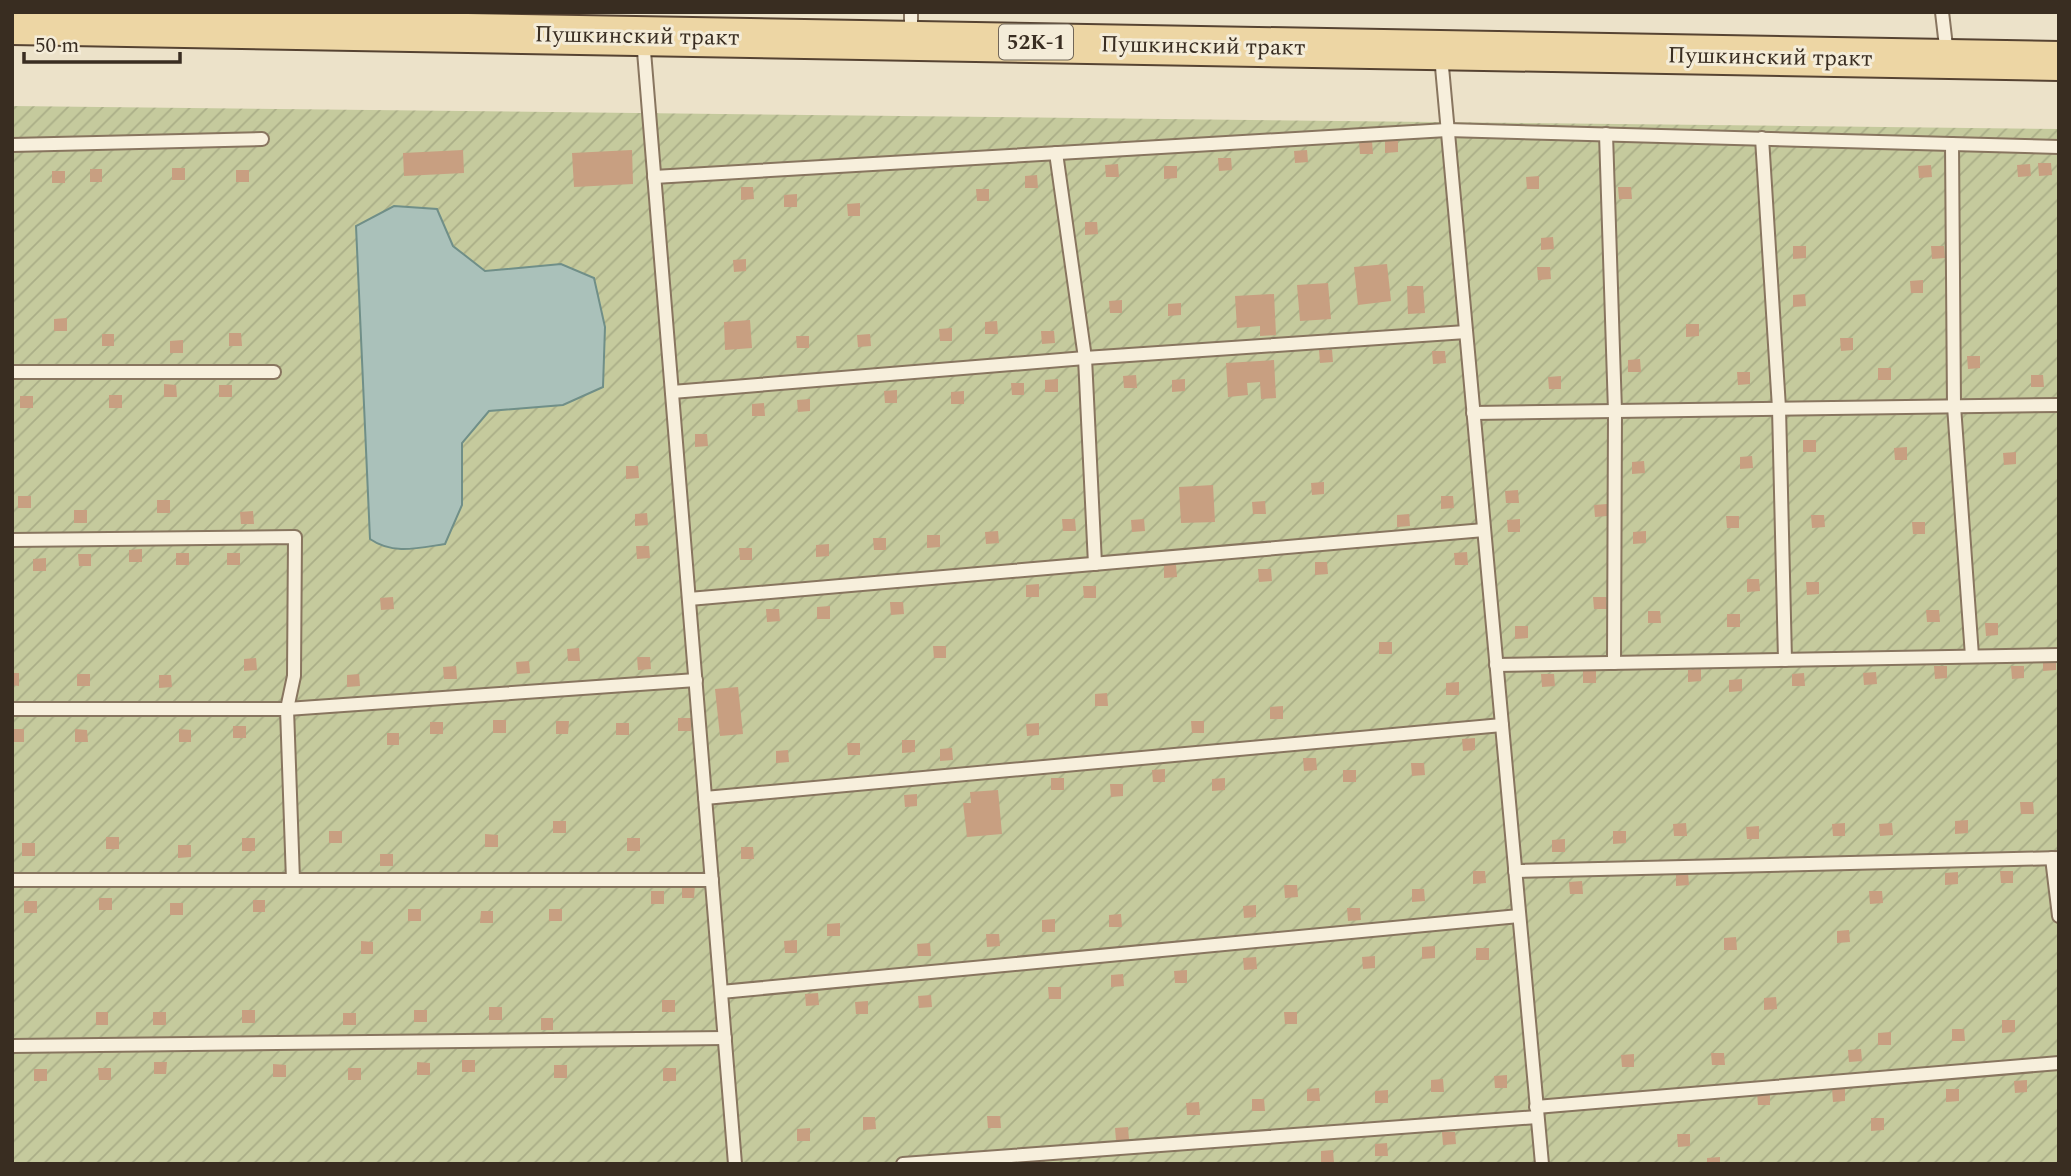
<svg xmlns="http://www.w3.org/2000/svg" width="2071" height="1176" font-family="Spectral,serif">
<defs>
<pattern id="garden-furrows" width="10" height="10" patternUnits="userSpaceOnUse" patternTransform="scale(1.75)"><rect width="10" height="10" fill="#c5ca9d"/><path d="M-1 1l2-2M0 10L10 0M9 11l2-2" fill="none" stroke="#aaae87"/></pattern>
</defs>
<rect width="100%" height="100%" fill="#ece2c9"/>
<!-- garden -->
<path fill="url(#garden-furrows)" d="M12,106L2059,129V1164H12Z"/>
<!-- water -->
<path fill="#aac1ba" stroke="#708f88" stroke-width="2" d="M394,206L437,209L453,246L485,271L561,264L594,278L605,327L603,387L563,405L489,411L462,443V505L445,544C418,548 393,555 370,539L356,226Z"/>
<!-- building -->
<g fill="#c89f81">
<path d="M1398,140V152L1385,153V141Z"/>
<path d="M1372,141L1373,154H1360L1359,142Z"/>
<path d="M463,150L464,173L404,176L403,153Z"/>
<path d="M632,150L633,184L574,187L572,153Z"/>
<path d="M1307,150L1308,162L1295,163L1294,151Z"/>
<path d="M1218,158H1231L1232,170L1219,171Z"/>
<path d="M2038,163H2051L2052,175L2039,176Z"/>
<path d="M1118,164L1119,177H1106L1105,165Z"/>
<path d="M2030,164L2031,176L2018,177L2017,165Z"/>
<path d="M1931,165L1932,177L1919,178L1918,166Z"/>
<path d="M1164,166H1177V178L1164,179Z"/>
<rect x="172" y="168" width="13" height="12"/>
<rect x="90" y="169" width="12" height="13"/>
<rect x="236" y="170" width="13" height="12"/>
<rect x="52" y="171" width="13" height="12"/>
<path d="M1037,175L1038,188H1025V176Z"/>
<path d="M1539,176V189H1527L1526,177Z"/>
<path d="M741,187H753L754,199L741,200Z"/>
<path d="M1618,187H1631L1632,199H1619Z"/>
<path d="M976,189H989V201H977Z"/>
<path d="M797,194V207H784V195Z"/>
<path d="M860,203V216H848L847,204Z"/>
<path d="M1085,222H1097L1098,234L1085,235Z"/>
<path d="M1553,237L1554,249L1541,250V238Z"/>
<path d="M1793,246H1806V258L1793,259Z"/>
<path d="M1931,246H1944L1945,258L1932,259Z"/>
<path d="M746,259V271L734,272L733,260Z"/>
<path d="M1387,264L1391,301L1358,305L1354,267Z"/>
<path d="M1537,267H1550L1551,279L1538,280Z"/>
<path d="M1923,280V293H1911L1910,281Z"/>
<path d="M1328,283L1331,319L1300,321L1297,285Z"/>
<path d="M1407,286H1423L1425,313L1408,314Z"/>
<path d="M1274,294L1276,335L1260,336V326L1237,328L1235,296Z"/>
<path d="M1805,294L1806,306L1793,307V295Z"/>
<path d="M1122,300V313H1110L1109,301Z"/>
<path d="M1181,303V315L1168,316V304Z"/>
<path d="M67,318V331H54V319Z"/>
<path d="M750,320L752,348L725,350L724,322Z"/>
<path d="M997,321L998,334H985V322Z"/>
<path d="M1686,324H1699V336L1686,337Z"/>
<path d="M952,328V341H940L939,329Z"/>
<path d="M1041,331H1054L1055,343L1042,344Z"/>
<path d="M229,333H241L242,346H229Z"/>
<rect x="102" y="334" width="12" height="12"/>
<path d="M870,334L871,346L858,347L857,335Z"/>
<path d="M796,336H809V348H797Z"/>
<path d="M1840,338H1853V350L1841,351Z"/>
<path d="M183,340V353H170V341Z"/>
<path d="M1319,350H1332L1333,362L1320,363Z"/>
<path d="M1432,351H1445L1446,363L1433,364Z"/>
<path d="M1967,356H1980V368L1968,369Z"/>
<path d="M1640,359L1641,372H1628V360Z"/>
<path d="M1274,360L1276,398L1261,399L1260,382L1247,383L1248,395L1228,397L1226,363Z"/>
<rect x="1878" y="368" width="13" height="12"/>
<path d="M1737,372H1750V384L1738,385Z"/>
<path d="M1136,375L1137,388H1124L1123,376Z"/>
<path d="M2031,375H2043L2044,387H2031Z"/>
<path d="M1561,376V389H1549L1548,377Z"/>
<path d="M1058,379V392H1045V380Z"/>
<path d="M1185,379V391L1172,392V380Z"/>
<path d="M1011,383H1024V395H1012Z"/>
<path d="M164,384L176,385L177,397H164Z"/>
<rect x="219" y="385" width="13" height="12"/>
<path d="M897,390V403H885L884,391Z"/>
<path d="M964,391V404H951V392Z"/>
<rect x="109" y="395" width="13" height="13"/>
<rect x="20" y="396" width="13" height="12"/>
<path d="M810,399V411L798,412L797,400Z"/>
<path d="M764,403L765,416H752V404Z"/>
<path d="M695,434H707L708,446L695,447Z"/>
<rect x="1803" y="440" width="13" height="12"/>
<path d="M1907,447V460H1895L1894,448Z"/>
<path d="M2016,452V464L2004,465L2003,453Z"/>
<path d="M1752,456L1753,468L1740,469V457Z"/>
<path d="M1644,461L1645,473L1632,474V462Z"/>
<path d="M626,466H638L639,478L626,479Z"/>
<path d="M1324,482V494L1312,495L1311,483Z"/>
<path d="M1213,485L1215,522L1181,523L1179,487Z"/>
<path d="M1518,490L1519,503H1506L1505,491Z"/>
<rect x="18" y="496" width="13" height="12"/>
<path d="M1441,496H1453L1454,508L1441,509Z"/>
<rect x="157" y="500" width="13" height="13"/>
<path d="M1265,501L1266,514H1253L1252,502Z"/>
<path d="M1607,504V516L1595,517L1594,505Z"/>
<rect x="74" y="510" width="13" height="13"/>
<path d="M253,511L254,524H241L240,512Z"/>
<path d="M647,513L648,525L635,526V514Z"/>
<path d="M1409,514L1410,526L1397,527V515Z"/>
<path d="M1811,515H1824L1825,527L1812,528Z"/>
<path d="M1726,516H1739V528H1727Z"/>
<path d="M1062,519H1075L1076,531H1063Z"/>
<path d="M1144,519L1145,531L1132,532L1131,520Z"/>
<path d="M1520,519V532H1508L1507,520Z"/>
<path d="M1912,522H1925V534H1913Z"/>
<path d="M998,531L999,543L986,544L985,532Z"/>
<path d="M1646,531V543L1633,544V532Z"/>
<path d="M927,535H940V547L927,548Z"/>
<path d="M873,538H886V550H874Z"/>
<path d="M829,544V556L816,557V545Z"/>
<path d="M636,546H649L650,558L637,559Z"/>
<path d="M739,548H752V560H740Z"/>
<path d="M142,549V562H129V550Z"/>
<path d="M1467,552L1468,565H1455L1454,553Z"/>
<rect x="176" y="553" width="13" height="12"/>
<rect x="227" y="553" width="13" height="12"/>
<path d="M78,554H91V566H79Z"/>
<path d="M46,558V571H33V559Z"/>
<path d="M1315,562H1327L1328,574L1315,575Z"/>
<path d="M1164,565H1176L1177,577L1164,578Z"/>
<path d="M1258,569H1271L1272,581L1259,582Z"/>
<path d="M1747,579H1759L1760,591L1747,592Z"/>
<path d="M1806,582H1819V594L1807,595Z"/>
<path d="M1039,584V597H1026V585Z"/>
<path d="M1083,586H1096V598H1084Z"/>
<path d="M393,597L394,609L381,610L380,598Z"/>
<path d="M1593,597H1606L1607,609H1594Z"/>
<path d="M890,602H903L904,614L891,615Z"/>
<path d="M830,606V619H817V607Z"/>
<path d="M766,609H779L780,621L767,622Z"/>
<path d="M1926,610H1939L1940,622H1927Z"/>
<path d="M1648,611H1660L1661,623H1648Z"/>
<rect x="1727" y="614" width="13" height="13"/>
<path d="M1985,623H1998V635L1986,636Z"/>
<path d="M1515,626H1528V638L1515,639Z"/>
<rect x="1379" y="642" width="13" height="12"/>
<path d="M933,646H946V658H934Z"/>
<path d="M579,648L580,661H568L567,649Z"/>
<path d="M637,657H650L651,669L638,670Z"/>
<path d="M256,658L257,670L244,671V659Z"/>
<path d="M2056,658V670L2043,671V659Z"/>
<path d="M529,661L530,673L517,674L516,662Z"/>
<path d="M456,666L457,679H444L443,667Z"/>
<path d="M1934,666H1947V678L1935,679Z"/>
<path d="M2011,666H2024V678L2012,679Z"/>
<path d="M1701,669V681L1688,682V670Z"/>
<path d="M1596,670V683H1583V671Z"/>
<path d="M1876,672L1877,684L1864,685L1863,673Z"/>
<path d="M12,673H19V686L12,685Z"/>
<path d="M1804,673L1805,686H1792V674Z"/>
<rect x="77" y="674" width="13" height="12"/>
<path d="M359,674L360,686L347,687V675Z"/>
<path d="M1541,674H1554L1555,686L1542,687Z"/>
<path d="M159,675H171L172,687L159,688Z"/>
<path d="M1742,679V691L1729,692V680Z"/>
<path d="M1459,682V695H1446V683Z"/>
<path d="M738,687L743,734L720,736L715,689Z"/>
<path d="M1107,693L1108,706H1095V694Z"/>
<path d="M1283,706V719H1270V707Z"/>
<rect x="678" y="718" width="13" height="13"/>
<rect x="493" y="720" width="13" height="13"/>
<path d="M556,721H569L568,734H556Z"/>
<path d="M1191,721H1204V733H1192Z"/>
<rect x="430" y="722" width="13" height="12"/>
<rect x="616" y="723" width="13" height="12"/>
<path d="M1039,723V735L1027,736L1026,724Z"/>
<rect x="233" y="726" width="13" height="12"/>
<rect x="12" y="729" width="12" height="13"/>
<path d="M75,729L87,730L88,742H75Z"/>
<path d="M179,729L191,730V742H179Z"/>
<rect x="387" y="733" width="12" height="12"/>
<path d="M1475,738V750L1463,751L1462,739Z"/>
<path d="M902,740H915V752L902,753Z"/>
<path d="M847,743H860V755H848Z"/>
<path d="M952,748L953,760L940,761V749Z"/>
<path d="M788,750L789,762L776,763V751Z"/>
<path d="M1303,758H1316L1317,770L1304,771Z"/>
<path d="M1411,763H1424L1425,775L1412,776Z"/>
<path d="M1165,769V782H1153L1152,770Z"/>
<rect x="1343" y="770" width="13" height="12"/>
<rect x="1051" y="778" width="13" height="12"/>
<path d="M1225,778V790L1212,791V779Z"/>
<path d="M1110,784H1123V796L1111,797Z"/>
<path d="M998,790L1002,834L967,837L963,803H971L970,792Z"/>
<path d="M917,794V806L905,807L904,795Z"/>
<path d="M2020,802H2033L2034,814H2021Z"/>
<path d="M1968,820V833L1955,834V821Z"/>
<rect x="553" y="821" width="13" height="12"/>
<path d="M1686,823L1687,836H1674L1673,824Z"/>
<path d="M1845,823V836H1833L1832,824Z"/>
<path d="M1892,823L1893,835L1880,836L1879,824Z"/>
<path d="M1759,826V839H1747L1746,827Z"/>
<rect x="329" y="831" width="13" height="12"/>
<path d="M1613,831H1626V843L1613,844Z"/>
<path d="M485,834L498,835V847H485Z"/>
<rect x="106" y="837" width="13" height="12"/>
<rect x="242" y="838" width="13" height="13"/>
<rect x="627" y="838" width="13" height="13"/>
<path d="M1565,839V852H1552V840Z"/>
<rect x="22" y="843" width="13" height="13"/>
<path d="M178,845H191V857L178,858Z"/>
<path d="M741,847H753L754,859H741Z"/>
<rect x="380" y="854" width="13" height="12"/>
<path d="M1473,871H1485L1486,883L1473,884Z"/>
<path d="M2000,871H2013V883H2001Z"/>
<path d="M1958,872V884L1945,885V873Z"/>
<path d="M1688,873L1689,885L1676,886V874Z"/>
<path d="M1582,881L1583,894H1570L1569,882Z"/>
<path d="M682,885H695L694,898H682Z"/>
<path d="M1284,885H1297L1298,897L1285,898Z"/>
<path d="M1412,889H1424L1425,901L1412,902Z"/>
<rect x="651" y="891" width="13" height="13"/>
<path d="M1869,891H1882L1883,903L1870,904Z"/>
<rect x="99" y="898" width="13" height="12"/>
<rect x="253" y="900" width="12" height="12"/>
<rect x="24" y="901" width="13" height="12"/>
<rect x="170" y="903" width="13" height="12"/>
<path d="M1256,905V917L1244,918L1243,906Z"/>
<path d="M1347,908H1360L1361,920L1348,921Z"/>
<rect x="408" y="909" width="13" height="12"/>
<rect x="549" y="909" width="13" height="12"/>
<path d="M481,911H493V923H480Z"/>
<path d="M1121,914L1122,927H1109V915Z"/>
<path d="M1055,919V932H1042V920Z"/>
<path d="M840,923V936H827V924Z"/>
<path d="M1849,930L1850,942L1837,943V931Z"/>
<path d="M986,934H999L1000,946L987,947Z"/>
<path d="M1736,937L1737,950H1724V938Z"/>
<path d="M797,940V953H785L784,941Z"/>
<path d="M361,941L373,942V954H361Z"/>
<path d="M930,943L931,956H918L917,944Z"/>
<path d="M1435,946V958L1422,959V947Z"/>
<rect x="1476" y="948" width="13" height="12"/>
<path d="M1375,956V968L1363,969L1362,957Z"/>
<path d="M1256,957L1257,969L1244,970L1243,958Z"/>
<path d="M1187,970V983H1175L1174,971Z"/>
<path d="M1123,974L1124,986L1111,987V975Z"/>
<path d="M1048,987H1061V999H1049Z"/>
<path d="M818,993L819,1005L806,1006L805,994Z"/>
<path d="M931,995L932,1007L919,1008L918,996Z"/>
<path d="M1776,997L1777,1009L1764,1010V998Z"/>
<rect x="662" y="1000" width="13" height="12"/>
<path d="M868,1001V1014H856L855,1002Z"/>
<rect x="489" y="1007" width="13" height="13"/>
<rect x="242" y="1010" width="13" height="13"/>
<rect x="414" y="1010" width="13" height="12"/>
<rect x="96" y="1012" width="12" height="13"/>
<rect x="153" y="1012" width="13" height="13"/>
<path d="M1284,1012H1297V1024H1285Z"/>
<rect x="343" y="1013" width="13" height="12"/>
<rect x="541" y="1018" width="12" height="12"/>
<path d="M2002,1020H2015V1032L2002,1033Z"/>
<path d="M1952,1029H1964L1965,1041H1952Z"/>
<path d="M1891,1032V1045H1878V1033Z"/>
<path d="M1861,1049L1862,1061L1849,1062L1848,1050Z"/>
<path d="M1711,1053H1724L1725,1065H1712Z"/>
<path d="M1634,1054V1067H1622L1621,1055Z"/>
<rect x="462" y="1060" width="13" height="12"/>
<path d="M154,1062H167L166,1074H154Z"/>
<path d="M417,1062L430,1063V1075H417Z"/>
<path d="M273,1064L286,1065V1077H273Z"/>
<rect x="554" y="1065" width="13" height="13"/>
<path d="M98,1068H111V1080H99Z"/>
<rect x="348" y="1068" width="13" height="12"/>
<rect x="663" y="1068" width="13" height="13"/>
<rect x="34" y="1069" width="13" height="12"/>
<path d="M1507,1075V1088H1495L1494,1076Z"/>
<path d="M1443,1079L1444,1092H1431V1080Z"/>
<path d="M2027,1080V1092L2015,1093L2014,1081Z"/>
<path d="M1319,1088L1320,1101H1307V1089Z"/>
<path d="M1832,1089H1845V1101L1833,1102Z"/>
<path d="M1946,1089H1959V1101L1946,1102Z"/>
<path d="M1388,1090V1103H1375V1091Z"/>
<path d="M1770,1092V1105H1758L1757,1093Z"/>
<path d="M1252,1099H1264L1265,1111H1252Z"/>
<path d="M1199,1102L1200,1115H1187L1186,1103Z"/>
<path d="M987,1116H1000L1001,1128H988Z"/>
<path d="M863,1117H875L876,1129L863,1130Z"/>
<path d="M1871,1118H1884V1130L1871,1131Z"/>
<path d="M1128,1127L1129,1140H1116L1115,1128Z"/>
<path d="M810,1128V1141H797V1129Z"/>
<path d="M1442,1132H1455L1456,1144L1443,1145Z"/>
<path d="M1677,1134H1690V1146L1678,1147Z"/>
<path d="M1387,1143L1388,1156H1375V1144Z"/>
<path d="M1333,1150L1334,1163H1321V1151Z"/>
<path d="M1720,1157V1164H1707V1158Z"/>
</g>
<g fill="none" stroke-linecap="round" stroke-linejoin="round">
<!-- service casing -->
<g stroke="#88755f" stroke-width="16">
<g id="service">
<path d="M1942,12L1947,55"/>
<path d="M911,36V12"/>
<path d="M643,39L735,1164"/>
<path d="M1441,56L1542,1164"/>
<path d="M1606,134L1615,411L1614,663"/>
<path d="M1762,138L1779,408L1785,660"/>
<path d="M1952,144L1954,406L1972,656"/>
<path d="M12,145L262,139"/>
<path d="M1056,153L1085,358L1095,564"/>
<path d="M654,177L1447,130L2059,147"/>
<path d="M12,372H274"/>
<path d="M672,392L1085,358L1466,332"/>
<path d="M1473,413L2059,405"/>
<path d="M12,540L295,537L294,676L287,709L293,880"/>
<path d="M689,599L1484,530"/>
<path d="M1496,665L2059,655"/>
<path d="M12,709H287L696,680"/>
<path d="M705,798L1502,725"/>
<path d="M2052,858L2059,916"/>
<path d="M1515,871L2059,858"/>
<path d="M12,880H712"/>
<path d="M721,992L1519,916"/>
<path d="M12,1046L725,1038"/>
<path d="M1536,1107L2059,1063"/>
<path d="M903,1164L1537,1117"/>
</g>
</g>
<!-- primary casing -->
<g stroke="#564332" stroke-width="42">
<path id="primary" d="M12,25L2059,61"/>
</g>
<!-- service -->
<use href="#service" stroke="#f7efdc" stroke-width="12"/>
<!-- primary -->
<use href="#primary" stroke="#edd6a4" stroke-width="38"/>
</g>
<g text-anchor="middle" stroke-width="6" stroke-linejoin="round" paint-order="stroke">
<!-- shield labels -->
<rect fill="#f4ecd8" stroke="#716658" stroke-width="2" x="999" y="24.5" width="74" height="35" rx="5"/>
<g font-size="21" font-weight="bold" fill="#392d21">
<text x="1036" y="49">52К-1</text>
</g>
<!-- street labels -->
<g font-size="23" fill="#392d21" stroke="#f4ecd8">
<text transform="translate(637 35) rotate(1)" y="8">Пушкинский тракт</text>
<text transform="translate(1203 45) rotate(1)" y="8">Пушкинский тракт</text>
<text transform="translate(1770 56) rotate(1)" y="8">Пушкинский тракт</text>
</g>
</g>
<!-- border -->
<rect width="2071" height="1176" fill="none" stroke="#392d21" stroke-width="28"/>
<!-- scale -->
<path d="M24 52v10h156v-10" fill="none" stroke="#392d21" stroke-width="3.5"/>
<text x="35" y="52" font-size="21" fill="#392d21" stroke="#f4ecd8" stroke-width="5" paint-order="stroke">50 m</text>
</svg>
